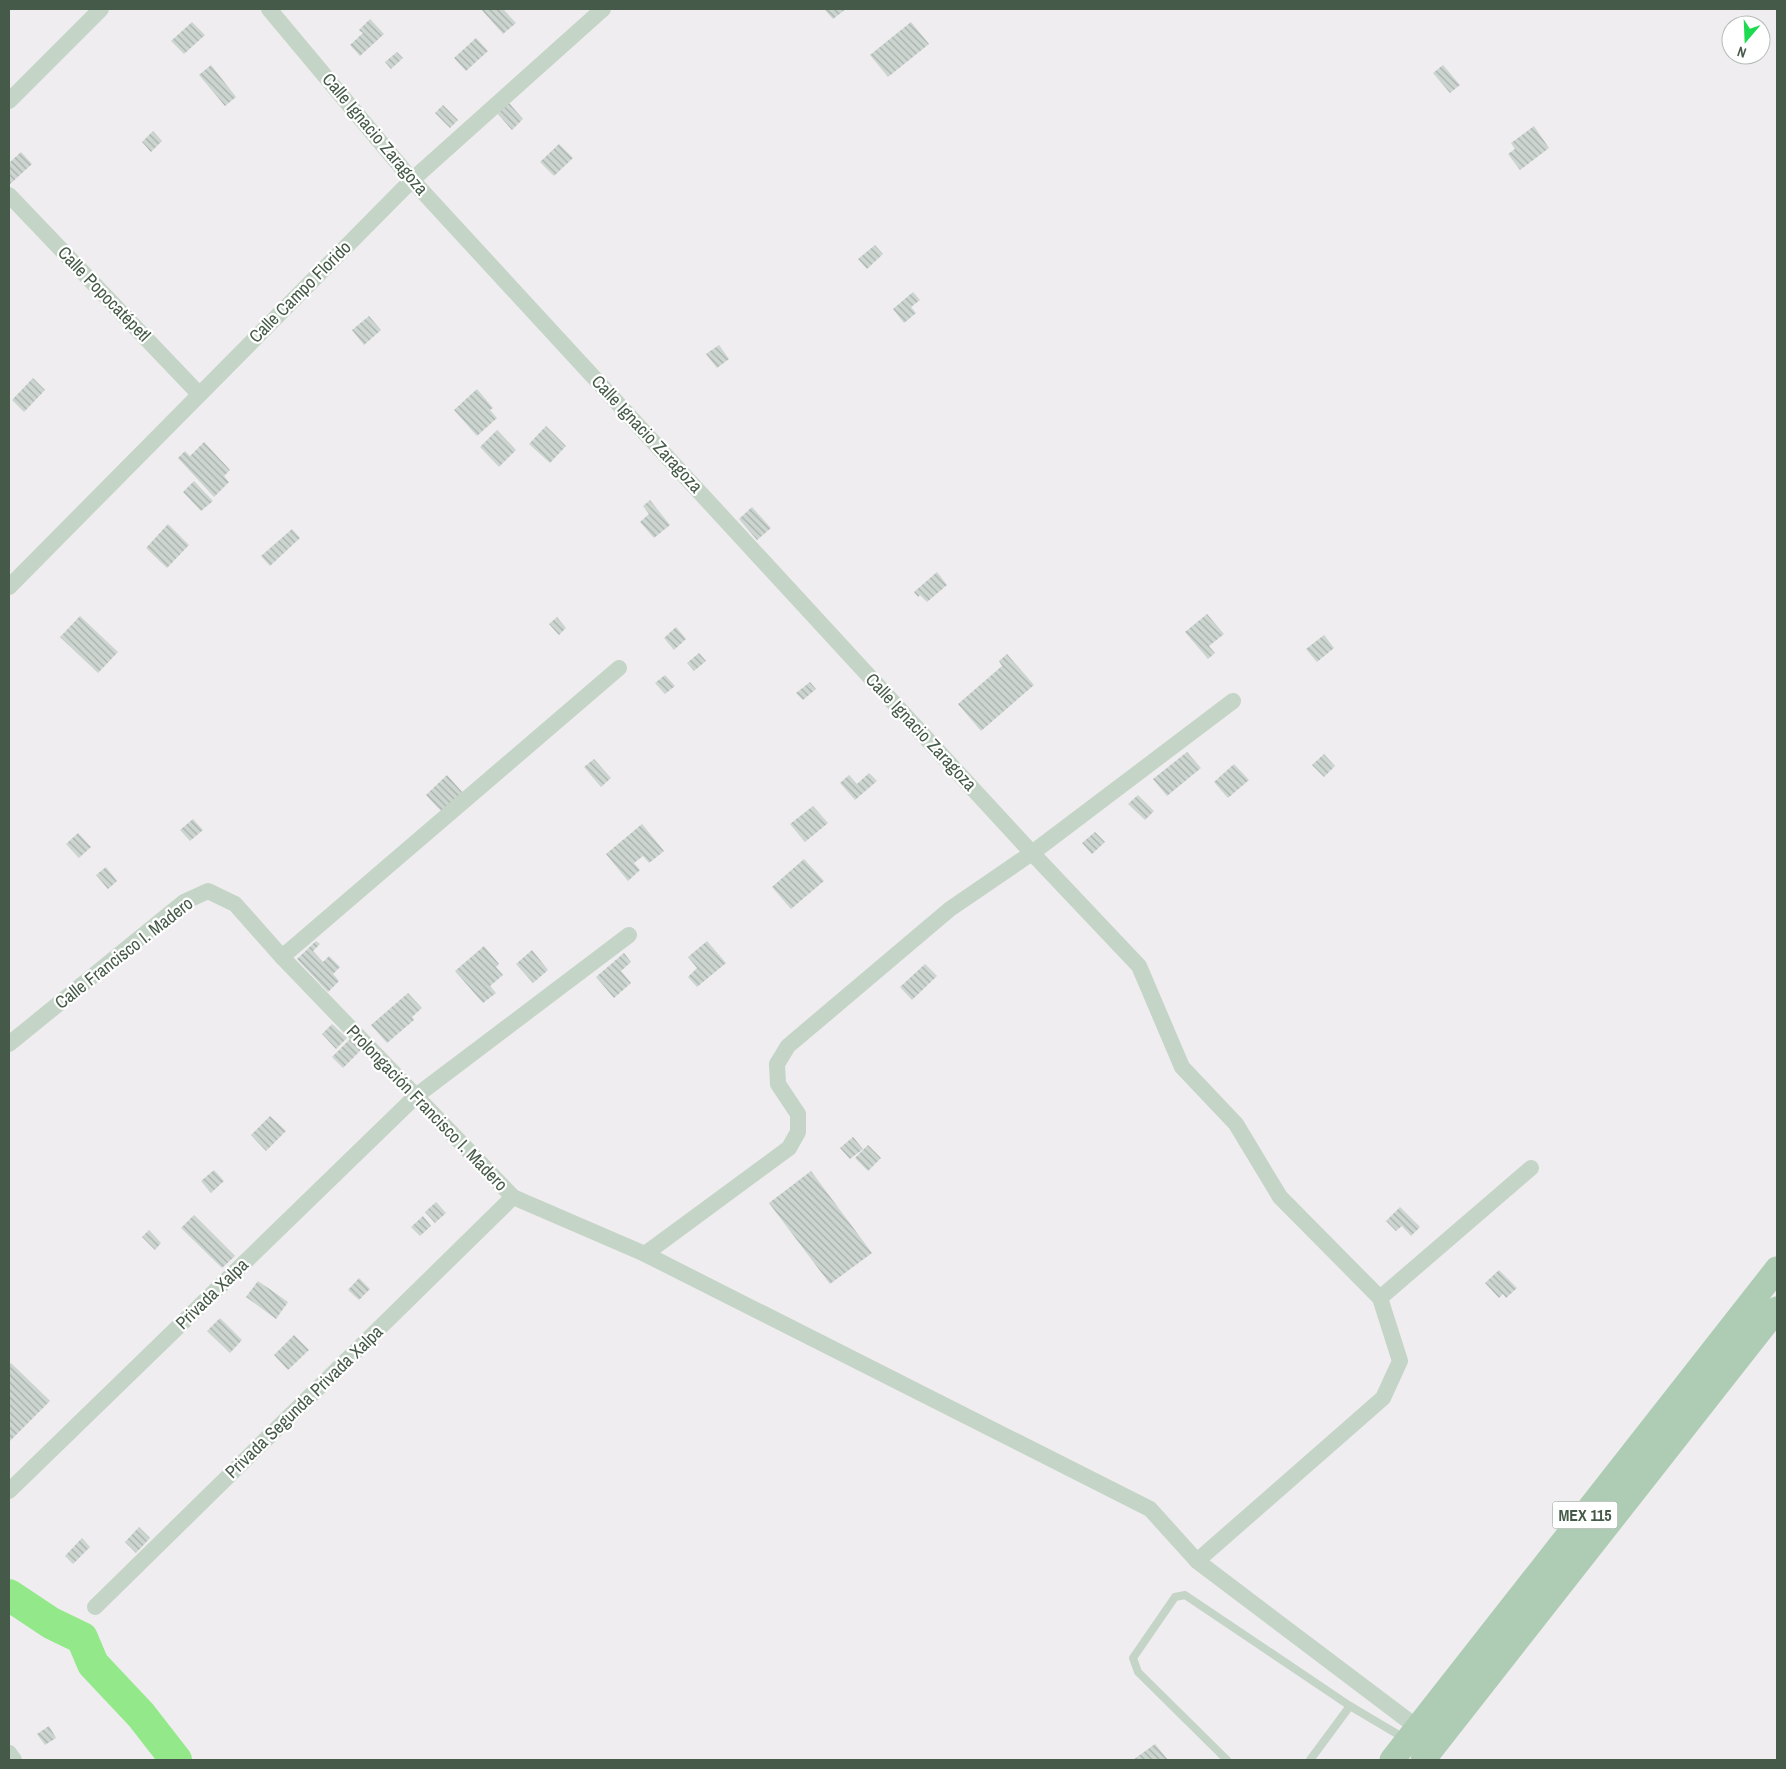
<svg xmlns="http://www.w3.org/2000/svg" width="1786" height="1769" font-family="'Archivo Narrow',sans-serif">
<defs>
<pattern id="building-back-hatch" width="6" height="6" patternUnits="userSpaceOnUse" patternTransform="scale(1.25)"><rect width="6" height="6" fill="#ccd5cf"/><path d="M-1 5l2 2M0 0l6 6M5-1l2 2" fill="none" stroke="#a7b0aa"/></pattern>
</defs>
<rect width="100%" height="100%" fill="#efedf0"/>
<g fill="none" stroke-linecap="round" stroke-linejoin="round">
<!-- river -->
<path stroke="#93e98a" stroke-width="32" d="M9,1595L51,1623L82,1638L93,1664L141,1715L176,1760"/>
</g>
<!-- building -->
<g fill="url(#building-back-hatch)">
<path d="M481,9H503L516,23L503,34Z"/>
<path d="M824,9H846L833,19Z"/>
<path d="M370,19L384,34L360,56L350,45L363,33L359,30Z"/>
<path d="M192,22L205,35L184,54L171,41Z"/>
<path d="M911,22L929,44L888,77L870,55Z"/>
<path d="M476,38L488,51L466,71L454,58Z"/>
<path d="M397,52L403,58L391,69L385,62Z"/>
<path d="M211,65L236,97L225,106L199,75Z"/>
<path d="M1443,65L1460,85L1450,93L1433,73Z"/>
<path d="M509,103L523,119L512,130L497,113Z"/>
<path d="M443,105L458,120L450,128L435,113Z"/>
<path d="M1534,126L1549,148L1520,170L1508,154L1515,149L1511,143Z"/>
<path d="M153,131L162,141L151,152L142,142Z"/>
<path d="M559,144L573,158L554,176L540,162Z"/>
<path d="M21,152L32,164L9,185V163Z"/>
<path d="M875,245L883,254L867,269L858,259Z"/>
<path d="M913,292L920,300L911,307L916,313L904,323L893,309Z"/>
<path d="M369,316L381,330L364,345L352,330Z"/>
<path d="M719,345L729,359L717,368L706,354Z"/>
<path d="M33,378L45,390L24,412L12,400Z"/>
<path d="M477,389L493,408L490,410L497,418L477,436L454,410Z"/>
<path d="M546,426L566,446L550,463L529,444Z"/>
<path d="M497,430L516,450L499,467L480,447Z"/>
<path d="M204,442L230,470L224,476L229,482L214,497L178,458L185,451L190,456Z"/>
<path d="M194,481L213,501L201,511L183,492Z"/>
<path d="M650,500L670,525L654,538L640,522L649,514L643,506Z"/>
<path d="M752,507L771,528L757,540L739,519Z"/>
<path d="M168,524L189,545L167,568L146,548Z"/>
<path d="M292,529L300,538L270,566L261,556Z"/>
<path d="M937,572L947,585L927,602L920,595L918,597L914,592Z"/>
<path d="M1207,614L1224,634L1209,646L1215,653L1208,659L1185,632Z"/>
<path d="M80,616L118,652L98,673L60,637Z"/>
<path d="M557,617L566,628L559,635L549,624Z"/>
<path d="M676,627L686,639L674,650L664,638Z"/>
<path d="M1324,635L1334,648L1317,662L1306,649Z"/>
<path d="M699,653L706,661L694,671L687,663Z"/>
<path d="M1007,654L1034,685L981,731L958,704L1002,666L999,661Z"/>
<path d="M665,675L675,686L665,694L655,683Z"/>
<path d="M810,682L816,689L803,700L796,693Z"/>
<path d="M1187,752L1201,768L1167,796L1153,779Z"/>
<path d="M1324,754L1335,766L1324,777L1312,765Z"/>
<path d="M594,759L611,778L601,787L584,767Z"/>
<path d="M1234,764L1249,780L1228,798L1214,782Z"/>
<path d="M869,773L877,781L855,800L840,783L849,775L857,784Z"/>
<path d="M447,775L464,794L443,813L426,795Z"/>
<path d="M1138,795L1154,811L1145,820L1128,804Z"/>
<path d="M813,806L828,823L805,842L790,824Z"/>
<path d="M193,819L203,830L190,841L180,830Z"/>
<path d="M642,824L664,851L649,863L643,856L634,863L640,870L628,881L606,854Z"/>
<path d="M1095,832L1105,842L1092,854L1082,843Z"/>
<path d="M78,833L91,847L79,858L66,844Z"/>
<path d="M804,859L824,881L791,909L772,887Z"/>
<path d="M106,867L117,881L108,889L96,875Z"/>
<path d="M316,941L320,944L313,951L323,962L329,956L340,967L333,974L339,981L328,992L297,959Z"/>
<path d="M707,941L726,963L697,987L688,977L697,968L688,957Z"/>
<path d="M484,946L499,964L496,967L503,975L490,986L496,993L483,1003L455,971Z"/>
<path d="M532,950L548,970L533,983L516,964Z"/>
<path d="M624,953L631,962L621,971L631,983L614,998L596,977Z"/>
<path d="M925,964L937,976L912,1000L900,987Z"/>
<path d="M408,993L422,1008L412,1017L414,1020L387,1043L371,1025Z"/>
<path d="M332,1024L347,1038L336,1049L322,1034Z"/>
<path d="M350,1039L361,1050L343,1068L332,1057Z"/>
<path d="M270,1116L286,1131L266,1151L251,1135Z"/>
<path d="M853,1137L863,1149L850,1159L840,1148Z"/>
<path d="M868,1145L881,1158L868,1171L855,1158Z"/>
<path d="M214,1170L224,1181L211,1193L201,1181Z"/>
<path d="M811,1171L872,1253L830,1284L769,1203Z"/>
<path d="M436,1202L446,1213L435,1223L425,1212Z"/>
<path d="M1400,1207L1420,1227L1411,1236L1402,1226L1396,1231L1386,1221Z"/>
<path d="M194,1215L235,1256L222,1268L181,1228Z"/>
<path d="M423,1216L431,1226L420,1236L411,1227Z"/>
<path d="M149,1230L161,1243L155,1250L142,1237Z"/>
<path d="M1499,1270L1517,1288L1506,1298L1503,1294L1499,1298L1485,1283Z"/>
<path d="M359,1278L370,1289L359,1300L348,1290Z"/>
<path d="M258,1281L288,1302L276,1319L246,1297Z"/>
<path d="M220,1318L242,1340L230,1353L207,1331Z"/>
<path d="M294,1335L309,1350L288,1370L274,1355Z"/>
<path d="M11,1363L50,1401L9,1442V1365Z"/>
<path d="M139,1527L150,1538L136,1553L125,1542Z"/>
<path d="M82,1538L90,1547L73,1564L65,1556Z"/>
<path d="M49,1726L56,1738L45,1745L37,1734Z"/>
<path d="M1155,1744L1168,1760H1133Z"/>
</g>
<g fill="none" stroke-linecap="round" stroke-linejoin="round">
<!-- service -->
<g stroke="#c4d4c6" stroke-width="8">
<path d="M1227,1760L1138,1672L1133,1658L1175,1597L1185,1595L1350,1706L1404,1738"/>
<path d="M1310,1760L1350,1706"/>
</g>
<!-- minor -->
<g stroke="#c4d4c6" stroke-width="16">
<path d="M269,9L412,180L1032,853L1139,966L1182,1067L1236,1124L1280,1197L1380,1298L1400,1361L1383,1398L1197,1561"/>
<path d="M9,101L101,9"/>
<path d="M9,195L199,394"/>
<path d="M9,587L412,180L603,9"/>
<path d="M282,957L619,668"/>
<path d="M9,1044L184,902L208,891L235,904L282,957L513,1197L645,1254L1150,1509L1197,1561L1418,1728"/>
<path d="M645,1254L789,1148L798,1132V1114L778,1084L777,1064L788,1046L950,909L1032,853L1233,701"/>
<path d="M1380,1298L1531,1168"/>
<path d="M9,1491L416,1096L629,935"/>
<path d="M95,1607L513,1197"/>
<path d="M9,1753L14,1760"/>
</g>
<!-- primary -->
<g stroke="#adccb3" stroke-width="25">
<path d="M1392,1760L1777,1269"/>
<path d="M1423,1760L1777,1309"/>
</g>
</g>
<g text-anchor="middle" stroke-width="4.5" stroke-linejoin="round" paint-order="stroke">
<!-- shield labels -->
<rect fill="#fff" stroke="#7e8c80" stroke-width="1" x="1552.5" y="1501.5" width="65" height="27" rx="4"/>
<g font-size="16" font-weight="bold" fill="#465a49">
<text x="1585" y="1521">MEX 115</text>
</g>
<!-- street labels -->
<g font-size="18" fill="#465a49" stroke="#fff">
<text transform="translate(375 134) rotate(50)" y="6">Calle Ignacio Zaragoza</text>
<text transform="translate(300 292) rotate(-45)" y="6">Calle Campo Florido</text>
<text transform="translate(104 294) rotate(46)" y="6">Calle Popocatépetl</text>
<text transform="translate(647 434) rotate(47)" y="6">Calle Ignacio Zaragoza</text>
<text transform="translate(921 732) rotate(47)" y="6">Calle Ignacio Zaragoza</text>
<text transform="translate(124 953) rotate(-38)" y="6">Calle Francisco I. Madero</text>
<text transform="translate(427 1108) rotate(46)" y="6">Prolongación Francisco I. Madero</text>
<text transform="translate(212 1294) rotate(-44)" y="6">Privada Xalpa</text>
<text transform="translate(304 1402) rotate(-44)" y="6">Privada Segunda Privada Xalpa</text>
</g>
</g>
<!-- border -->
<rect width="1786" height="1769" fill="none" stroke="#465a49" stroke-width="20"/>
<!-- north arrow -->
<g transform="translate(1746 40) rotate(199)"><circle r="24" fill="#ffffff" stroke="#b5bdb6"/>
<path d="M0-4L9 19L0 12L-9 19Z" fill="#1dda4f"/>
<text y="-8" font-size="14" font-weight="bold" text-anchor="middle" fill="#465a49">N</text>
</g>
</svg>
